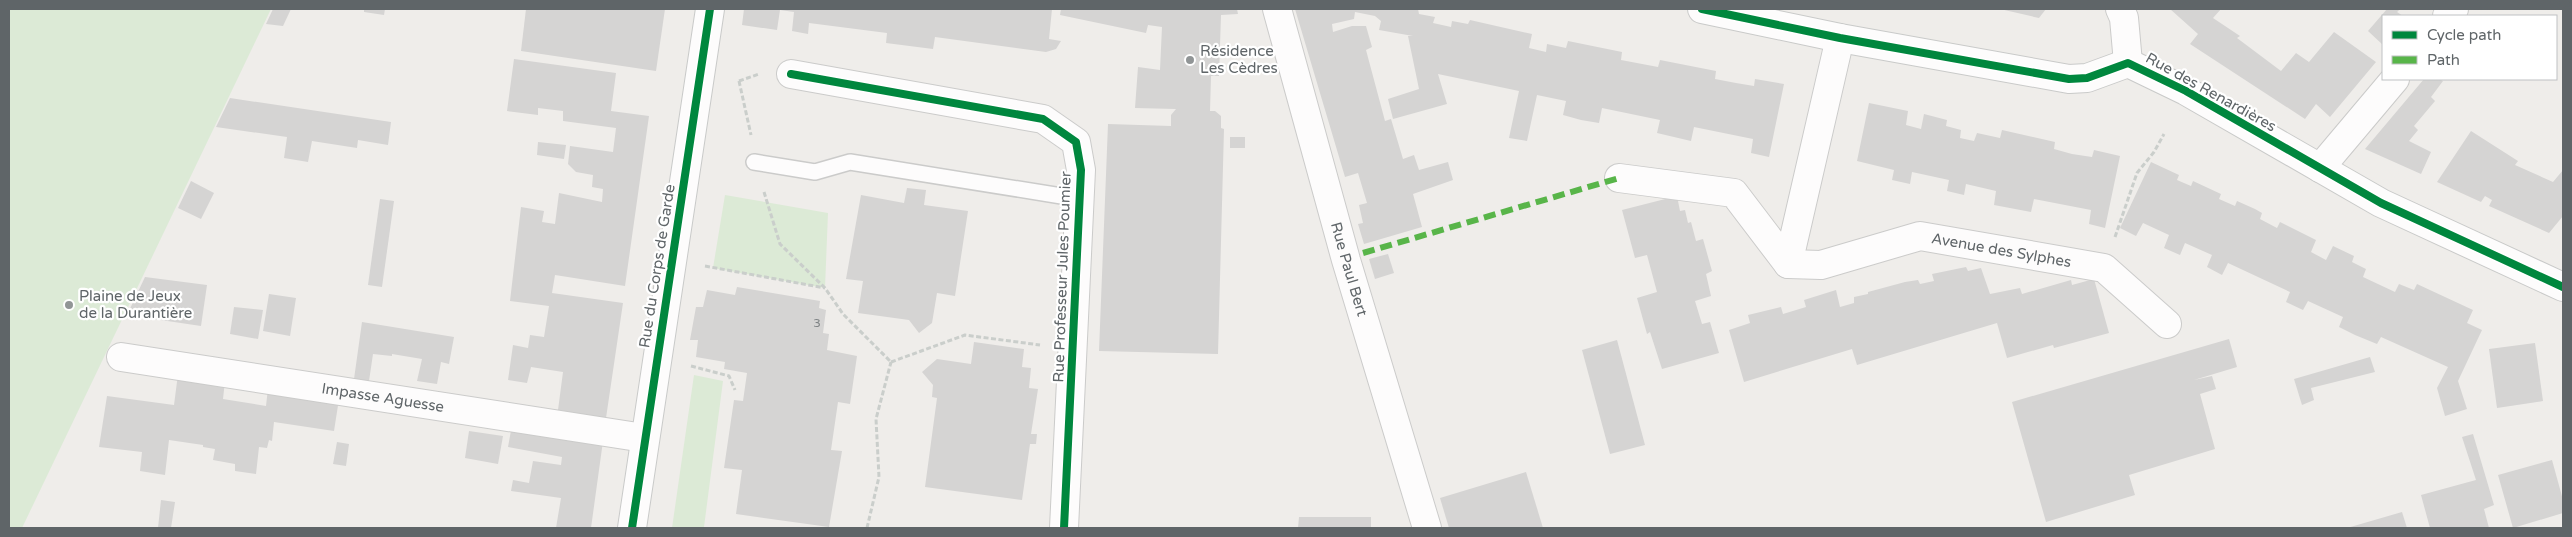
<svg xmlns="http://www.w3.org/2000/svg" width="2572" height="537" font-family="'Varela Round',sans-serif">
<rect width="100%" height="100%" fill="#efedea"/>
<!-- green -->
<g fill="#dcead6">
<path d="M9,9H271L22,528H9Z"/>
<path d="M725,195L828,213L825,288L713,268Z"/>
<path d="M694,375L723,381L704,527L709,528H672Z"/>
</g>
<!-- building -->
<g fill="#d5d4d3">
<path d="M273,9H291L283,26L266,24Z"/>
<path d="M364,9H385L384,15L364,12Z"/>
<path d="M526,9H665L656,71L521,51Z"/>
<path d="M744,9H1052L1049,39L1061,41L1056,49L1046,52L935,37L933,49L886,43L887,33L809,23L808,34L792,31L794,12L780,10L777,30L742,25Z"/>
<path d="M1061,9H1237L1238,14L1221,15L1219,76H1211L1210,111H1215L1221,116V128L1224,129L1218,354L1099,351L1108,124L1171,126V115L1176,109L1135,108L1138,67L1160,70L1162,27L1148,25L1146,33L1060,15Z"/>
<path d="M1295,9H1418L1419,14L1435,17L1433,23L1451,27L1452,21L1468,24L1470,20L1532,34L1529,48L1546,52L1547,44L1566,48L1568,41L1622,52L1621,60L1658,67L1660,60L1716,71L1715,79L1736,83L1754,86L1755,79L1784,84L1769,157L1751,153L1753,139L1694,127L1691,141L1657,133L1660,120L1602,108L1599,123L1581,120L1563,115L1566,101L1537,95L1527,141L1509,138L1519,91L1438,74L1447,104L1393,119L1388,99L1419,89L1408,36H1413L1379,30L1381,21L1375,16L1355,12L1354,19L1332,24L1333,32L1352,26H1366L1372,47L1366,50L1385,121L1391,119L1403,159L1414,155L1419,170L1448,162L1453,180L1413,194L1422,227L1364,244L1358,224L1363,223L1359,205L1367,203L1358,173L1345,177Z"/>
<path d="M2000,9H2046L2039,18Z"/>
<path d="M2170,9H2221L2213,18L2240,36L2237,38L2281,71L2296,53L2309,62L2334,32L2376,62L2330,117L2316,104L2305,119L2190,44L2198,34Z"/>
<path d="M2387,9H2400L2397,12L2403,16H2383V45L2368,31Z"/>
<path d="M514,59L616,73L611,111L649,116L625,286L555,275L552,293L623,303L606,418L558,410L563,372L531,367L527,383L508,380L513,345L528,348L530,335L544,337L549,306L510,301L521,207L544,211L542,222L555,224L559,193L602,202L603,189L592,187L593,175L576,172L568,164L570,146L613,152L616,128L563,121V111L538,108V115L507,111Z"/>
<path d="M2424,79H2439L2443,81L2431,97L2435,101L2414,126L2418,130L2409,141L2431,152L2421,174L2365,149Z"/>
<path d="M230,98L391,122L388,145L358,140L357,148L312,141L308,162L284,158L287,137L216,127Z"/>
<path d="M1869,103L1908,111L1906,125L1921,129L1924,114L1947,120L1946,126L1961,130L1960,138L1974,141L1977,133L2000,138L2002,130L2055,142L2054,149L2072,154L2092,157L2094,150L2120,156L2105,228L2089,224L2091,210L2034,199L2031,212L1994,205L1996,191L1966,184L1964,195L1947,191L1949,180L1912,172L1910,184L1892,180L1894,170L1857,161Z"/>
<path d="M2471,131L2518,161L2515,165L2553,182L2563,170V216L2549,233L2489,206L2492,200L2485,196L2481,202L2437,182Z"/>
<rect x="1230" y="137" width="15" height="11"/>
<path d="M538,142L566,145L564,159L537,155Z"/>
<path d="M2151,162L2179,175L2177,180L2191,186L2193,181L2221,194L2219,199L2235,206L2237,201L2255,209L2262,213L2260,219L2277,228L2280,222L2316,240L2311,252L2326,260L2333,246L2354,256L2352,262L2366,269L2363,277L2395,292L2399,284L2414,290L2417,284L2473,310L2467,323L2482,330L2458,381L2467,409L2445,416L2437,388L2448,367L2381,337L2377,344L2355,335L2339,327L2343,317L2308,301L2303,310L2286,302L2290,292L2228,263L2222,275L2207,267L2212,255L2185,243L2180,255L2164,248L2169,235L2143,223L2136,236L2120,228Z"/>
<path d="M191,181L214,193L201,219L178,208Z"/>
<path d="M907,188L926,190L924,205L968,211L955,296L937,293L932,323L919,333L909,320L858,313L863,281L846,279L861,195L904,203Z"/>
<path d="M1677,196L1680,211L1685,210L1688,223L1691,222L1696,241L1703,239L1710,264L1712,271L1706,274L1711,296L1695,301L1702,324L1710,322L1719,353L1662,369L1650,332L1647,334L1637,298L1657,292L1647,255L1635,258L1622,210Z"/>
<path d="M380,199L394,201L382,287L368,285Z"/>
<path d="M1388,254L1394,273L1375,279L1369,259Z"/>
<path d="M1966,267L1968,271L1981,268L1990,294L2020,288L2022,294L2071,280L2072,285L2094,279L2109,333L2054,348L2053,345L2007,358L1997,323L1857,365L1852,349L1744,382L1729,330L1750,323L1748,315L1781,307L1783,314L1806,307L1804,300L1836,290L1840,307L1854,303V297L1868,294V292L1905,282L1918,280L1920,284L1934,281L1932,274Z"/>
<path d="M145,277L207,285L201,326L127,315Z"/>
<path d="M737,287L820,301L819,308L826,310L823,333L829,334L827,350L857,356L850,404L838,402L831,450L842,451L829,527L736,514L742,470L724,468L734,400L743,401L747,373L724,369L725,362L696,357L698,340H690L696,307H703L707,290L735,295Z"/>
<path d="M269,294L296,298L290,336L263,331Z"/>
<path d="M234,307L263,310L258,339L230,334Z"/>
<path d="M362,322L454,337L449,364L441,362L437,384L417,381L422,359L392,354V356L373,354L369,381L354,379Z"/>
<path d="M2229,339L2237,367L2194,380L2212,376L2216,389L2200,394L2215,449L2129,475L2135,495L2046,522L2012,402Z"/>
<path d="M1617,340L1645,445L1610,454L1582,350Z"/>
<path d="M974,342L1024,349L1022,367L1031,368L1029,388L1038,389L1031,434H1037L1036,444H1030L1022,500L925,487L937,398L932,397L933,385L922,372L937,359L971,364Z"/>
<path d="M2535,343L2543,401L2497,408L2489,349Z"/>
<path d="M2370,357L2375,372L2311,388L2314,400L2302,405L2294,379Z"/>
<path d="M178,374L225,381L223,399L266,406L268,388L339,399L334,431L274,422L272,441L269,440L267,448L259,447L256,474L235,471V464L213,460L215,449L203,447V445L169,440L165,475L140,471L142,452L99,447L107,396L174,405Z"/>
<path d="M512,425L603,441L591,528H556L561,498L511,491L513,480L529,483L533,461L561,465L562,457L508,447Z"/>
<path d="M469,431L503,436L498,464L465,458Z"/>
<path d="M2473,434L2494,505L2484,509L2489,528H2430L2421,495L2476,480L2462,437Z"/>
<path d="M337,442L349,444L346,466L333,464Z"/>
<path d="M2552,460L2563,500V513L2513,528L2498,475Z"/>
<path d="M1526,472L1543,528H1449L1440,498Z"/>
<path d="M161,500L175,502L171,528H158Z"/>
<path d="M2402,512L2407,528H2347Z"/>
<path d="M1299,517H1371V528H1298Z"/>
</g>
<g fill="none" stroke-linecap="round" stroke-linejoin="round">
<!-- lane casing -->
<g stroke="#cbcbca" stroke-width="18">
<path id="lane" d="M754,162L815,172L850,162L1080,199"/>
</g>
<!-- street casing -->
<g stroke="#cbcbca" stroke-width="30">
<g id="street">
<path id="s1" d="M1277,9L1346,260L1427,528"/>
<path d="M2120,9L2124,18L2128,63"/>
<path d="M2447,16L2454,9"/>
<path d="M791,74L1043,119L1076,142L1081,170L1064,528"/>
<path d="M2320,168L2395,79"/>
<path id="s2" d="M1619,178L1734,193L1788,264L1821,265L1920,236L2104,268L2167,324"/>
<path d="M1788,264L1840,38"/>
<path id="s3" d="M121,357L644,438"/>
</g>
</g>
<!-- secondary casing -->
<g stroke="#c9cac9" stroke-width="30">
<g id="secondary">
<path d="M1702,9L1840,38L2069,79L2087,78L2128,63L2186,91L2381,203L2563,287"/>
<path d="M632,528L710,9"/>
</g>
</g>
<!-- path -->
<g stroke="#cacecb" stroke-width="3" stroke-dasharray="5 2.5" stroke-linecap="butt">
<path d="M739,81L751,135"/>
<path d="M739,81L759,74"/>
<path d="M764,192L780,244L825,288L843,314L891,362"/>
<path d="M2115,237L2137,173L2154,152L2164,134"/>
<path d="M705,266L825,288"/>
<path d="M891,362L965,335L1040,345"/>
<path d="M691,366L729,376L735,390"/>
<path d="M867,528L879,477L876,419L891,362"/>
</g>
<!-- lane -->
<use href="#lane" stroke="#fdfcfc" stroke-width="15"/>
<!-- street -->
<use href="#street" stroke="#fdfcfc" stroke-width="28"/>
<!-- secondary -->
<use href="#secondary" stroke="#fdfcfc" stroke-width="28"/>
<!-- quiet -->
<path stroke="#58b549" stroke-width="6" stroke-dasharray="12 6" stroke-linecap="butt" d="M1363,253L1619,178"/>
<!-- cycleway casing -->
<g stroke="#fff" stroke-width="11">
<g id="cycleway">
<path d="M1702,9L1840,38L2069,79L2087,78L2128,63L2186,91L2381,203L2563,287"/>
<path d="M791,74L1043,119L1076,142L1081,170L1064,528"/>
<path d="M632,528L710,9"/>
</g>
</g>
<!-- cycleway -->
<use href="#cycleway" stroke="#00873e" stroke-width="8"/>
</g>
<!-- markers -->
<g fill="#919596" stroke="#fff" stroke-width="2">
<circle cx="1190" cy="60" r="5"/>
<circle cx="69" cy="305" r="5"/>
</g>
<g text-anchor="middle" stroke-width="4.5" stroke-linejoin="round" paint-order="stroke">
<!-- number labels -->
<g font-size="12" fill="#7e8284">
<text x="817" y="327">3</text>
</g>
<!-- poi labels -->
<g font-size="15" fill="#5f6568" stroke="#fff" text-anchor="start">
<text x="1200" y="56">Résidence<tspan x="1200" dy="17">Les Cèdres</tspan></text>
<text x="79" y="301">Plaine de Jeux<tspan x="79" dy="17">de la Durantière</tspan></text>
</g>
<!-- street labels -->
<g font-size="15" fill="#5f6568" stroke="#fff">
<text transform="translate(2211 92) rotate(29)" y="5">Rue des Renardières</text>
<text dy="5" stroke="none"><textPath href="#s2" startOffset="424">Avenue des Sylphes</textPath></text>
<text transform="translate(657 266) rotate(-81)" y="5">Rue du Corps de Garde</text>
<text dy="5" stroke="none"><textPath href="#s1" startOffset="270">Rue Paul Bert</textPath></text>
<text transform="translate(1062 277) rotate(-88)" y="5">Rue Professeur Jules Poumier</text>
<text dy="5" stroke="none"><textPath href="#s3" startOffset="265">Impasse Aguesse</textPath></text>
</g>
</g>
<!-- border -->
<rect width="2572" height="537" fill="none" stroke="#5f6568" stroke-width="20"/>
<!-- legend -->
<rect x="2382" y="15" width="175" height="65" fill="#ffffff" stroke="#bfc1c3"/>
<rect x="2392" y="31" width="25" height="8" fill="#00873e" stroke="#bfc1c3"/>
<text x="2427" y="40" font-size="15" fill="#5f6568">Cycle path</text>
<rect x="2392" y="56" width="25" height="8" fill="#58b549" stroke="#bfc1c3"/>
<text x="2427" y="65" font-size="15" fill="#5f6568">Path</text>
</svg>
